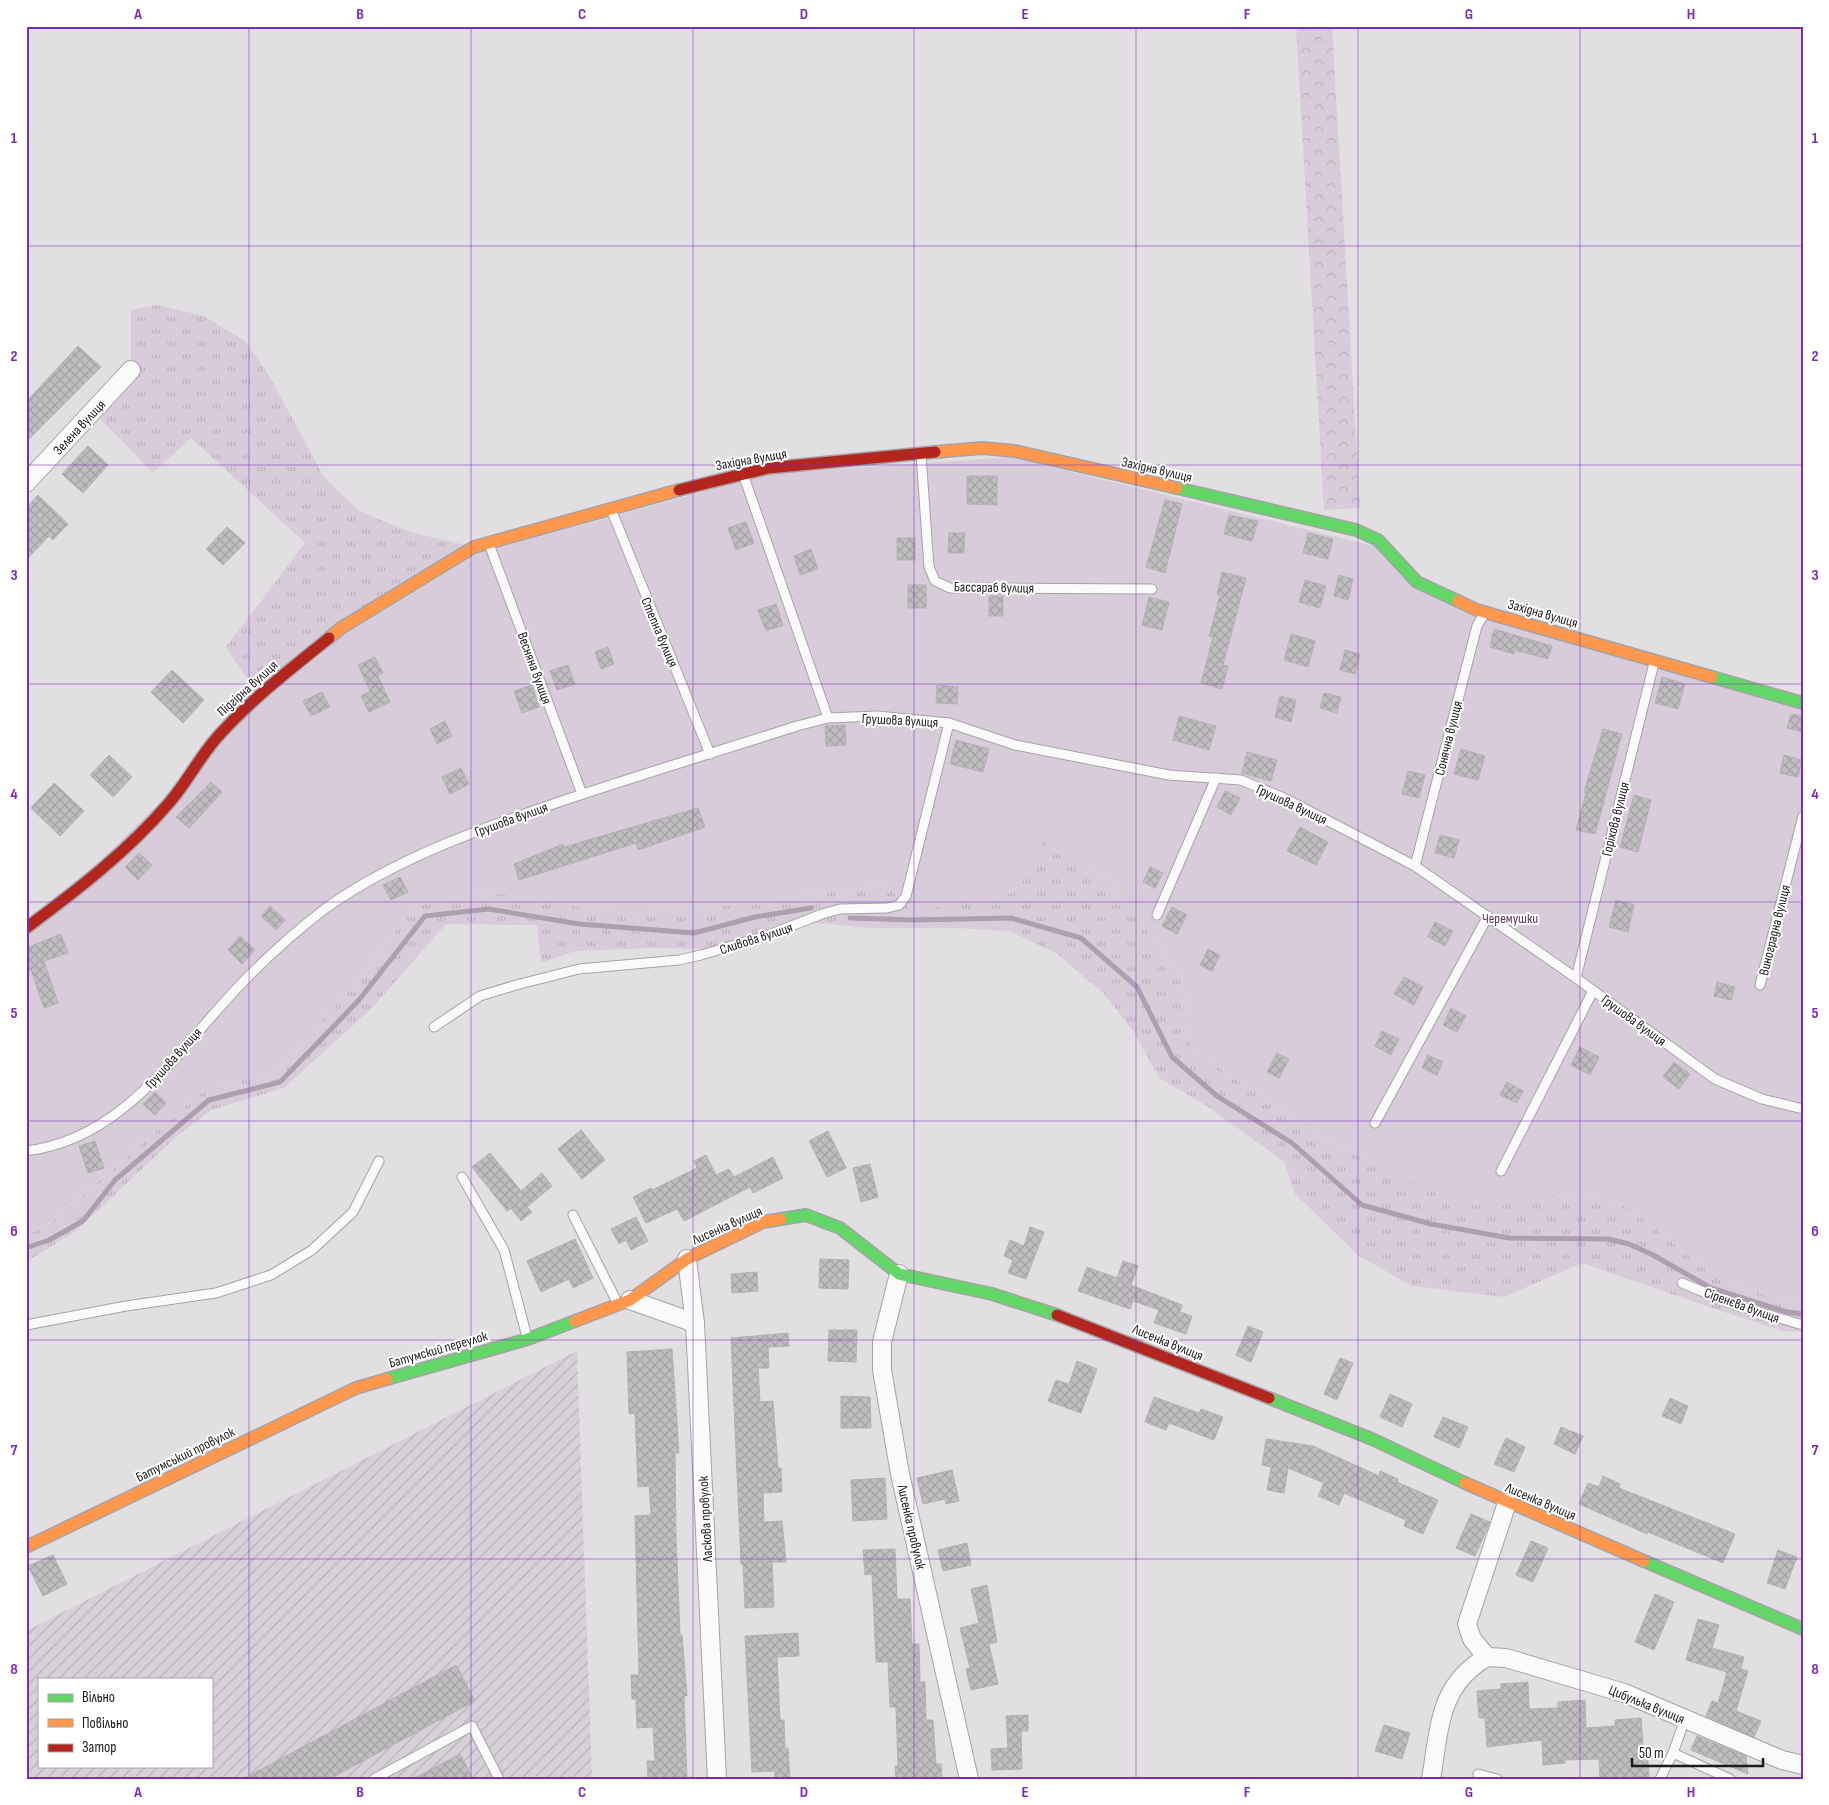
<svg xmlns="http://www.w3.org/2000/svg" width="1829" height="1805" font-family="'Sofia Sans Condensed',sans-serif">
<defs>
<pattern id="industrial-furrows" width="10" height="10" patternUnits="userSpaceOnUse" patternTransform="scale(1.25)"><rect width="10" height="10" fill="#d7d0d8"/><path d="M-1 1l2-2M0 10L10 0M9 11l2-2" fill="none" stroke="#b8b2b9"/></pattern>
<pattern id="grass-tufts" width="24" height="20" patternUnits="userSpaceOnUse" patternTransform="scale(1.25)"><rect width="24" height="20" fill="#d9ccda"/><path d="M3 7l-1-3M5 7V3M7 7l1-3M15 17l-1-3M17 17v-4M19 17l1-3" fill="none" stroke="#baafba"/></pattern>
<pattern id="forest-crowns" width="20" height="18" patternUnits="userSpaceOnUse" patternTransform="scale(1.25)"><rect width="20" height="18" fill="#d9ccda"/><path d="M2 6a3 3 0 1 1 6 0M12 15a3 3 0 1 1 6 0" fill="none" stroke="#baafba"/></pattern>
<pattern id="building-cross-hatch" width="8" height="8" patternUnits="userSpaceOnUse" patternTransform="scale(1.25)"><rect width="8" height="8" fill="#c0bdc0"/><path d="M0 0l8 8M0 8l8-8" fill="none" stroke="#a4a2a4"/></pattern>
</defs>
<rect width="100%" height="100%" fill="#e2dfe2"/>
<!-- industrial -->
<path fill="url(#industrial-furrows)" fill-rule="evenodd" d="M577,1351L592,1779H26V1631ZM39,1679H211V1766H39Z"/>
<!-- grass -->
<g fill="url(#grass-tufts)">
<path d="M157,305L204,316L245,341L270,377L324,477L359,511L410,532L474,547L258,696L226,647L305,543L191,438L153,473L93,411L131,370V310Z"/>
<path d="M1045,838L1108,877L1182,978L1192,1050L1339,1147L1465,1206L1568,1193L1628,1207L1721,1280L1779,1299L1803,1301V1332L1783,1331L1727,1313L1582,1263L1504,1297L1412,1286L1359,1256L1295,1194L1284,1162L1207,1106L1159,1078L1134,1032L1103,993L1056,953L1009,931L958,928H871L816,923L703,949L649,948L575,951L541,963L537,925L446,924L371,1009L284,1088L211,1110L177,1136L76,1231L26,1262V1234L43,1229L203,1091L273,1071L350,990L418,903L496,893L621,913L693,910L885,885Z"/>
</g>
<!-- forest -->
<path fill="url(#forest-crowns)" d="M1296,26H1332L1360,508L1324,510Z"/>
<!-- garden -->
<path fill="#d9ccda" d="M1011,457L1374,546L1412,587L1803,709V1301L1779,1299L1721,1280L1628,1207L1568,1193L1465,1207L1339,1147L1192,1050L1182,978L1108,877L1045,839L1017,892L913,912L885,885L693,910L621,913L496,893L418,903L350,990L273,1071L203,1091L42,1229L26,1234V935L260,703L347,633L479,553L768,474Z"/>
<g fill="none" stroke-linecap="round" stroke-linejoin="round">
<!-- stream -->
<g stroke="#af9db0" stroke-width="5">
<path d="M850,918L913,920L1011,918L1081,938L1137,987L1172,1057L1217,1096L1292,1143L1362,1205L1431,1224L1509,1238L1608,1239L1629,1244L1653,1255L1711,1288L1787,1312L1803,1314"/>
<path d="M26,1248L49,1240L83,1221L115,1180L209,1100L280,1082L359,1000L425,916L489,909L579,924L694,933L755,917L811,908"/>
</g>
</g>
<!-- building -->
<g fill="url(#building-cross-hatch)" stroke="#b3b1b3">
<path d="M78,346L101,367L26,442V402Z"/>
<path d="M88,446L108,465L83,493L62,474Z"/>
<path d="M967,476H997V505L967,504Z"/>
<path d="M38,495L68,524L53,540L49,536L26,560V508Z"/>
<path d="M1165,500L1182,504L1165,573L1146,567Z"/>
<path d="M1229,515L1258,521L1252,541L1224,534Z"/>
<path d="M746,522L754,543L736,550L728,528Z"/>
<path d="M227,527L245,543L223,565L206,549Z"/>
<path d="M949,533H965L964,553H948Z"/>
<path d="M1308,533L1333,539L1328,559L1303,553Z"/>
<rect x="897" y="538" width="18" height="22"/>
<path d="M811,549L818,569L800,575L794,556Z"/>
<path d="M1222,572L1246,578L1223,665L1228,666L1222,689L1201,683L1213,637L1209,636L1220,595L1217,594Z"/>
<path d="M1339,575L1353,579L1348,600L1334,596Z"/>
<path d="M1305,580L1326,586L1320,608L1299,602Z"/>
<rect x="908" y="585" width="18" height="23"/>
<rect x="989" y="596" width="14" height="20"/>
<path d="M1149,597L1169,602L1162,630L1142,625Z"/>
<path d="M776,604L783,625L766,631L758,610Z"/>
<path d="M1494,629L1552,646L1548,659L1515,650L1514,654L1490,647Z"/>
<path d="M1291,634L1315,641L1308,667L1284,660Z"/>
<path d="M608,647L614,664L601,669L595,652Z"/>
<path d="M1345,650L1360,654L1355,674L1340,670Z"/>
<path d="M375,657L383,673L378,676L390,702L369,712L361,696L370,691L358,665Z"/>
<path d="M568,665L575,684L557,690L550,671Z"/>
<path d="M172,670L204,700L183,723L151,692Z"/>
<path d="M1662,677L1685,684L1678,709L1655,703Z"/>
<path d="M532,685L539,707L522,713L514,691Z"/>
<path d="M937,685L958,687L957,704L936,703Z"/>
<path d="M322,692L330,707L311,716L303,701Z"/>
<path d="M1324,693L1341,697L1337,713L1320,708Z"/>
<path d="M1280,696L1296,700L1291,722L1275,717Z"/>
<path d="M1791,714L1803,716V732L1787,728Z"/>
<path d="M1179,716L1216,726L1209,750L1173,740Z"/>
<path d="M445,721L452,736L437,744L430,729Z"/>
<path d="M845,725L846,745L826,746L825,726Z"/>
<path d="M1603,729L1622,734L1595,834L1576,830L1586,793L1584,792Z"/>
<path d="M956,740L989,749L983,772L950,764Z"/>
<path d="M1461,749L1485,756L1478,780L1454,774Z"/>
<path d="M1247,752L1277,760L1271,781L1242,773Z"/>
<path d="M109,755L132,777L113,797L90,775Z"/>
<path d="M1784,755L1802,760L1798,777L1780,773Z"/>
<path d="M461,768L469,784L450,794L442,777Z"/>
<path d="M1408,771L1425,775L1419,798L1402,794Z"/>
<path d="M211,782L222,792L189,828L176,817Z"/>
<path d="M54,783L84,811L60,836L31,808Z"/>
<path d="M1225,791L1240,798L1231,815L1217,807Z"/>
<path d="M1634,795L1651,800L1638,852L1620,847Z"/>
<path d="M698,808L705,827L638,850L636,843L519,880L514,864L563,844L564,847Z"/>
<path d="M1300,827L1328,842L1316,865L1287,851Z"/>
<path d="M1440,835L1459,840L1454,858L1435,853Z"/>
<path d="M139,853L152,865L138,880L125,867Z"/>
<path d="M1150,867L1163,873L1155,888L1143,882Z"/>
<path d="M400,877L408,892L391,900L383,885Z"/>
<path d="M1616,900L1634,905L1628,932L1609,927Z"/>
<path d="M270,906L285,920L276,930L261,916Z"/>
<path d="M1172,907L1187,915L1177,934L1162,926Z"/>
<path d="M1435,922L1453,931L1445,946L1428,937Z"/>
<path d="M61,934L68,953L44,961L58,1003L44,1008L31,970L26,972V948Z"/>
<path d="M240,936L255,950L242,964L228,950Z"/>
<path d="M1208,949L1220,955L1212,971L1200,965Z"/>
<path d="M1404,977L1423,987L1414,1005L1394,994Z"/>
<path d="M1717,982L1735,987L1731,1000L1714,996Z"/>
<path d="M1451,1008L1466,1016L1457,1032L1443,1025Z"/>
<path d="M1382,1031L1399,1039L1391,1055L1375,1046Z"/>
<path d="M1580,1047L1599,1057L1590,1075L1571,1065Z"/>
<path d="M1277,1053L1289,1059L1279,1078L1267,1072Z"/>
<path d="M1428,1055L1443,1062L1437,1075L1422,1068Z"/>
<path d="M1674,1062L1690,1074L1679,1089L1663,1077Z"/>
<path d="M1507,1082L1523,1091L1517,1103L1500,1095Z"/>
<path d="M155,1092L166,1103L155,1115L143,1104Z"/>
<path d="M581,1130L605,1160L582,1179L558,1149Z"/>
<path d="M828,1131L846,1168L827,1177L809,1141Z"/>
<path d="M95,1141L104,1168L88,1173L79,1146Z"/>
<path d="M490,1153L521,1191L542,1173L552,1186L527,1207L532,1212L521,1221L511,1208L507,1211L472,1167Z"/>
<path d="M706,1155L716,1175L729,1169L734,1177L773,1157L783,1178L753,1193L750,1187L684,1221L677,1209L646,1223L633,1197L651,1188L652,1190L697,1168L694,1161Z"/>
<path d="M870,1164L878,1197L861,1202L853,1168Z"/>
<path d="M636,1217L648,1241L631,1250L626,1240L619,1244L611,1229Z"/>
<path d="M1030,1227L1044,1232L1026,1279L1008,1273L1013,1260L1004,1256L1010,1240L1024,1246Z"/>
<path d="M575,1239L593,1278L573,1288L569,1279L541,1292L527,1261Z"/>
<path d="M820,1259L849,1260L848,1289L819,1288Z"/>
<path d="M1123,1261L1138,1266L1131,1285L1182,1305L1180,1312L1192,1316L1186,1334L1154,1323L1159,1310L1133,1301L1130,1309L1078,1291L1087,1267L1117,1278Z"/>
<path d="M757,1272L758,1291L732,1293L731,1274Z"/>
<path d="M1248,1326L1263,1332L1251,1362L1236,1355Z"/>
<path d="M829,1330H857L856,1362L828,1361Z"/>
<path d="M788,1333L789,1346L768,1347L769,1368H758L760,1402L773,1401L778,1468H781L782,1492L763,1493L764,1522L782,1521L786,1562H772L774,1607L745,1608L743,1564H741L731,1338Z"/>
<path d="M672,1349L679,1453H675L676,1536L680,1635H682L687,1696H684L687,1779H648L647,1761H655L653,1727L637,1728L636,1699H632L631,1675H639L635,1516L651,1515L649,1486L638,1487L635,1413L629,1414L627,1352Z"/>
<path d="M1340,1358L1353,1363L1337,1400L1324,1394Z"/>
<path d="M1077,1361L1097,1369L1081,1413L1048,1401L1056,1380L1069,1384Z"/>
<path d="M1390,1394L1412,1404L1402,1427L1380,1417Z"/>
<path d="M841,1396L870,1397L871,1428H841Z"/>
<path d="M1154,1397L1199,1413L1201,1409L1223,1417L1214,1440L1169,1423L1166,1430L1145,1422Z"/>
<path d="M1670,1398L1688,1406L1681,1424L1662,1416Z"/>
<path d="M1443,1417L1468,1427L1459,1448L1434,1437Z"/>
<path d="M1561,1427L1583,1436L1575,1454L1554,1444Z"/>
<path d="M1506,1438L1525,1447L1514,1472L1494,1464Z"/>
<path d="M1266,1439L1313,1446L1379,1476L1380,1471L1398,1479L1397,1482L1438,1500L1423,1534L1404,1526L1406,1520L1344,1493L1339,1505L1318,1496L1324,1483L1288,1468L1284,1493L1267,1490L1271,1467L1262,1465Z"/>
<path d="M952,1470L959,1501L946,1504L945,1499L923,1504L917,1478Z"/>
<path d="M1603,1476L1620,1484L1619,1488L1735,1534L1723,1563L1648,1532L1647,1534L1579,1504L1588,1483L1599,1487Z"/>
<path d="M885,1478L887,1519L853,1521L851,1480Z"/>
<path d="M1471,1514L1490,1522L1475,1556L1456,1548Z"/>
<path d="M1531,1541L1548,1548L1533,1582L1516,1575Z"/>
<path d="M967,1543L971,1565L943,1571L938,1550Z"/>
<path d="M895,1549L897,1599H910L912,1644H919L920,1682H925L926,1720H933L936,1764H941L942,1779H896L895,1766H898L896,1707H890L888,1662H876L872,1574L865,1575L863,1550Z"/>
<path d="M1778,1550L1797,1557L1785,1589L1767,1583Z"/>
<path d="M53,1555L67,1584L43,1596L28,1566Z"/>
<path d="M987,1585L997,1642L989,1644L998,1684L971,1690L966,1669L970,1668L960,1628L979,1623L971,1589Z"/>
<path d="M1655,1594L1674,1602L1654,1650L1635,1642Z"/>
<path d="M1698,1619L1719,1625L1712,1648L1744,1657L1741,1669L1748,1671L1736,1711L1761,1721L1754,1737L1706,1716L1712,1701L1718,1703L1727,1672L1686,1660Z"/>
<path d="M798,1633L799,1656L777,1657L780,1720H784L785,1748H788L790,1779H775V1771L752,1772L745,1636Z"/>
<path d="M456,1665L475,1701L329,1779H243Z"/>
<path d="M1528,1682L1529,1709L1558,1708V1702L1585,1700L1586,1728L1615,1726V1720L1641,1718L1643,1746H1647L1649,1777L1600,1779L1599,1759L1565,1760V1763L1543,1765L1542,1740L1487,1747L1485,1718H1479L1477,1691L1501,1689V1684Z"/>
<path d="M1028,1715V1731H1021L1022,1769L992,1770L991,1749L1008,1748L1006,1716Z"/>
<path d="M1384,1725L1410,1733L1402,1759L1375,1751Z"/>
<path d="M1697,1736L1746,1756L1748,1774L1691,1750Z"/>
<path d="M460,1754L473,1779H413Z"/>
</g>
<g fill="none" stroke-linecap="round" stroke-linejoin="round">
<!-- lane casing -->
<g stroke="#a5a3a5" stroke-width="11">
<g id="lane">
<path d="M921,455L929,567L935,581L950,588L1152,589"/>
<path d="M743,474L828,718"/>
<path d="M611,509L710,754"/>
<path d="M489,544L582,794"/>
<path d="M1415,866L1477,626L1484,614"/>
<path d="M1157,915L1216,778"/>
<path d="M1576,978L1654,663"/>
<path d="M1760,985L1803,816"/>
<path d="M434,1027L480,996L516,985L579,969L679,960L701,955L766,936L822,914L840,909L887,908L899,905L906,896L949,723"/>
<path d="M1375,1123L1488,916"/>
<path d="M26,1151C124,1140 179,1048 242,983C268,956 296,931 326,908C395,859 477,830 556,803C636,776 716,752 797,726L828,718L877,716L949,723L1015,745L1169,775L1241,780L1286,799L1415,866L1576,978L1715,1079L1762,1099L1803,1109"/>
<path d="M1501,1171L1593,991"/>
<path d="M462,1177L504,1250L527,1337"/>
<path d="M573,1215L618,1304"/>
<path d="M1682,1283L1735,1305L1803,1325"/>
<path d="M26,1325L126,1306L216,1293L271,1275L312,1250L353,1212L379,1161"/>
<path d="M1673,1753L1730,1779"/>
<path d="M1478,1774L1497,1779"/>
<path d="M374,1779L472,1726L499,1779"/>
<path d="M1660,1779L1673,1753L1685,1719"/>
</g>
</g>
<!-- street casing -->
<g stroke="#a5a3a5" stroke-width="20">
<g id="street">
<path d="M26,483L131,370"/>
<path d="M687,1259L695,1323L717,1779"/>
<path d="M899,1274L882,1342V1370L900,1474L969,1779"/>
<path d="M630,1300L695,1323"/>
<path d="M1487,1657L1506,1658L1624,1693L1782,1760L1803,1765"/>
<path d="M1487,1657L1472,1639L1467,1624L1507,1503"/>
<path d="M1431,1779C1440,1728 1438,1685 1487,1657"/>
</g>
</g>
<!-- fast casing -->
<g stroke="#a5a3a5" stroke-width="14">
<g id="fast">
<path d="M1177,488L1356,530L1378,540L1417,582L1458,601"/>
<path d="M1712,677L1803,703"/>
<path d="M781,1219L806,1215L840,1228L899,1274L992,1294L1057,1315"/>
<path d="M387,1379L528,1339L575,1321"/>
<path d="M1269,1398L1372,1439L1465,1483"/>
<path d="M1644,1561L1803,1629"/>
</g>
</g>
<!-- slow casing -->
<g stroke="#a5a3a5" stroke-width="14">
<g id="slow">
<path d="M935,452L982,448L1015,451L1177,488"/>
<path d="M1458,601L1477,610L1712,677"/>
<path d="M329,638L341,628L474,547L679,490"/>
<path d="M575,1321L630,1300L687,1259L763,1222L781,1219"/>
<path d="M1465,1483L1644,1561"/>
<path d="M26,1547L356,1388L387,1379"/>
</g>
</g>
<!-- jam casing -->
<g stroke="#a5a3a5" stroke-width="14">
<g id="jam">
<path d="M679,490L768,468L935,452"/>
<path d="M26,928C76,891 128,851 169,803C188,781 201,754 221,733C254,697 292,668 329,638"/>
<path d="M1057,1315L1269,1398"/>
</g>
</g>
<!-- lane -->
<use href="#lane" stroke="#fbfafb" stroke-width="9"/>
<!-- street -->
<use href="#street" stroke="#fbfafb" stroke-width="18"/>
<!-- fast -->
<use href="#fast" stroke="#63d668" stroke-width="11"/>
<!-- slow -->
<use href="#slow" stroke="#ff974d" stroke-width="11"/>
<!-- jam -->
<use href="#jam" stroke="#b3261e" stroke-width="11"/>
</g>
<!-- grid -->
<path fill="none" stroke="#7b2cbf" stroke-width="1" stroke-opacity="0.55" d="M249,26V1779M471,26V1779M693,26V1779M914,26V1779M1136,26V1779M1358,26V1779M1580,26V1779M26,246H1803M26,465H1803M26,684H1803M26,902H1803M26,1121H1803M26,1340H1803M26,1559H1803"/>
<g text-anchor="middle" stroke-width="4" stroke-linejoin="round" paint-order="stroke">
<!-- street labels -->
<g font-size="14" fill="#1c1a1c" stroke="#fff">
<text transform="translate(79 427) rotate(-47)" y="5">Зелена вулиця</text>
<text transform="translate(751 459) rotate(-10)" y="5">Західна вулиця</text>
<text transform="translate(1157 469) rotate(13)" y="5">Західна вулиця</text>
<text transform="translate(994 587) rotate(1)" y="5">Бассараб вулиця</text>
<text transform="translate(1543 613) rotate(16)" y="5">Західна вулиця</text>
<text transform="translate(660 632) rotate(67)" y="5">Степна вулиця</text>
<text transform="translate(535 668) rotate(70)" y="5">Весняна вулиця</text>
<text transform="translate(247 688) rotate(-42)" y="5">Підгірна вулиця</text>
<text transform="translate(900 720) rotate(3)" y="5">Грушова вулиця</text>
<text transform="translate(1448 738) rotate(-76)" y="5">Сонячна вулиця</text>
<text transform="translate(1292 804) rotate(25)" y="5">Грушова вулиця</text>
<text transform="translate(511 819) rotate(-20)" y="5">Грушова вулиця</text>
<text transform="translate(1615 819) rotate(-76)" y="5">Горіхова вулиця</text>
<text transform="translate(1774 930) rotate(-76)" y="5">Виноградна вулиця</text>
<text transform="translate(756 938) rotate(-18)" y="5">Сливова вулиця</text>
<text transform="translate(1634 1020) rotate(36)" y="5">Грушова вулиця</text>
<text transform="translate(173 1058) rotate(-48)" y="5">Грушова вулиця</text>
<text transform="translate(727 1225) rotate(-24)" y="5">Лисенка вулиця</text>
<text transform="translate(1742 1305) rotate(20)" y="5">Сіренєва вулиця</text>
<text transform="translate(1168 1342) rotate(22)" y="5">Лисенка вулиця</text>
<text transform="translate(438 1349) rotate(-16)" y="5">Батумский переулок</text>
<text transform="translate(185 1454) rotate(-26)" y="5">Батумський провулок</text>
<text transform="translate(1541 1501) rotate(23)" y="5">Лисенка вулиця</text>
<text transform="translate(705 1519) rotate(-93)" y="5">Ласкова провулок</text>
<text transform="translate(912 1527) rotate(77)" y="5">Лисенка провулок</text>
<text transform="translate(1647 1704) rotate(22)" y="5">Цибулька вулиця</text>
</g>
<!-- park labels -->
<g font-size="14" fill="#5b375d" stroke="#fff">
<text x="1510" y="923">Черемушки</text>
</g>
</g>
<!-- border -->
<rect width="1829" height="1805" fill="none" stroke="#ffffff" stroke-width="55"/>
<!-- legend -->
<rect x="38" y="1678" width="175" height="90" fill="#ffffff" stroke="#a4a3a4"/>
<rect x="48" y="1694" width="25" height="8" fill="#63d668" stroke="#a4a3a4"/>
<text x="82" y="1702" font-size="15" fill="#1c1a1c">Вільно</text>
<rect x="48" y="1719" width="25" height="8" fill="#ff974d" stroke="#a4a3a4"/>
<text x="82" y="1728" font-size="15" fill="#1c1a1c">Повільно</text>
<rect x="48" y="1744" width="25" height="8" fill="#b3261e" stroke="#a4a3a4"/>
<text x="82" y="1752" font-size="15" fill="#1c1a1c">Затор</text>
<!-- scale -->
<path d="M1632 1758v8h131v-8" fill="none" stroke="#1c1a1c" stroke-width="2.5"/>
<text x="1639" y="1758" font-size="15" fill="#1c1a1c" stroke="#ffffff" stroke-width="4" paint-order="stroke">50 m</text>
<rect x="28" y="28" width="1774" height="1750" fill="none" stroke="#7b2cbf" stroke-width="2"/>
<g font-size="16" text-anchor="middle" font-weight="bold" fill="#7b2cbf">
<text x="138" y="19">A</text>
<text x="360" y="19">B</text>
<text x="582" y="19">C</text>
<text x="804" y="19">D</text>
<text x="1025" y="19">E</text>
<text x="1247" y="19">F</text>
<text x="1469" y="19">G</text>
<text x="1691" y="19">H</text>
<text x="14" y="143">1</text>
<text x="1815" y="143">1</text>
<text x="14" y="361">2</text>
<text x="1815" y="361">2</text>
<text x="14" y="580">3</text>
<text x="1815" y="580">3</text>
<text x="14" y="799">4</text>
<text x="1815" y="799">4</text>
<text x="14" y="1018">5</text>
<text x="1815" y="1018">5</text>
<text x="14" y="1236">6</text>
<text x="1815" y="1236">6</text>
<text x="14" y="1455">7</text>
<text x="1815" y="1455">7</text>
<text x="14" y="1674">8</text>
<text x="1815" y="1674">8</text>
<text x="138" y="1797">A</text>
<text x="360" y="1797">B</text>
<text x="582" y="1797">C</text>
<text x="804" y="1797">D</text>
<text x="1025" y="1797">E</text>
<text x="1247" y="1797">F</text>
<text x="1469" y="1797">G</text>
<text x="1691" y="1797">H</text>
</g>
</svg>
